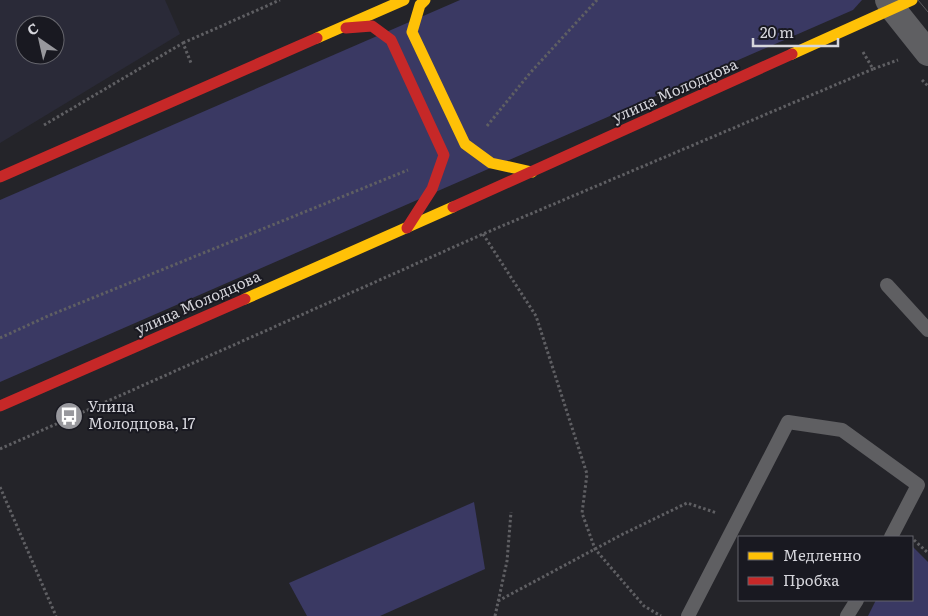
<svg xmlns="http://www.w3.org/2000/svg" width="928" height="616" font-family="Literata,serif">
<rect width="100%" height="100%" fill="#242429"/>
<!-- built -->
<path fill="#2a2a38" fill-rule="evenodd" d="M0,0H165L180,34L0,143ZM25,25H55V55H25Z"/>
<!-- green -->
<g fill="#3a3963">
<path d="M460,0H862L853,10L0,382V200Z"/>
<path d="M474,502L485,569L380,616H307L289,583Z"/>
<path d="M912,546L928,562V616H868L876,600H912Z"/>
</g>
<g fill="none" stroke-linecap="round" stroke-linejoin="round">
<!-- path -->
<g stroke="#5f5f63" stroke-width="3" stroke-dasharray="2.5 2.5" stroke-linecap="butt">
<path d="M183,43L280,0"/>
<path d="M863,52L873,69L898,60"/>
<path d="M922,80L928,86"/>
<path d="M44,125L183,43L191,63"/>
<path d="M487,126L530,73L597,0"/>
<path d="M483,234L536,316L587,474L582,513L595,549L644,606L661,616"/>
<path d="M0,338L48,316L408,170"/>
<path d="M0,449L483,234L873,69"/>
<path d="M0,487L56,616"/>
<path d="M914,540L928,553"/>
<path d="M498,601L623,534L687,503L717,513"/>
<path d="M495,616L507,561L511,512"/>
</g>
<!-- lane -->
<g stroke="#5f5f62" stroke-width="14">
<path d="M887,285L928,330"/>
<path d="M688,616L788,422L842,430L918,485L891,537"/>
<path d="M847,616L857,600"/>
</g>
<!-- street -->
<path stroke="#5f5f62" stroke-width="26" d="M888,0L893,9L928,53"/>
<!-- slow -->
<g stroke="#ffc107" stroke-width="11">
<path d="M425,0L420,5L412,32L465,144L491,163L532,172"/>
<path d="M317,38L404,0"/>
<path d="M792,54L912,0"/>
<path d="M245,299L453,207"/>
</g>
<!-- jam -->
<g stroke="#c62828" stroke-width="11">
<path d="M346,28L372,26L391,40L444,155L432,189L407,228"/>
<path d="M0,177L317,38"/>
<path d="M453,207L792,54"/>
<path d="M0,406L245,299"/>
</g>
<!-- tram -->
<path stroke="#5a5a5e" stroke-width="1" d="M918,0L928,12"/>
</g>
<!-- icons -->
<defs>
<g id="bus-disc" transform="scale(1.4375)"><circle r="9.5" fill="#98989d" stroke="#191921"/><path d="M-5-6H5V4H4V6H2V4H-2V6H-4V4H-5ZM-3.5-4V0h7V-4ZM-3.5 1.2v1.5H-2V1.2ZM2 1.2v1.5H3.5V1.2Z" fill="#fff"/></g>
</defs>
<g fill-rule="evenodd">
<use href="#bus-disc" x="69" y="416"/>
</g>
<g text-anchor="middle" stroke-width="4" stroke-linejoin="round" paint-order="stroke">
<!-- street labels -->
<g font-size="15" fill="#d6d6dc" stroke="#191921">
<text transform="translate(675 91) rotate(-24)" y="5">улица Молодцова</text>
<text transform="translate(198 303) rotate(-24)" y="5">улица Молодцова</text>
</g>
<!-- poi labels -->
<g font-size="15" fill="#d6d6dc" stroke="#191921" text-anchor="start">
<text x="88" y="412">Улица<tspan x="88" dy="17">Молодцова, 17</tspan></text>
</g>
</g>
<!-- legend -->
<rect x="738" y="536" width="175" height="65" fill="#191921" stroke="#65656c"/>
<rect x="748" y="552" width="25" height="8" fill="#ffc107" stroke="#65656c"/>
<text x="783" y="561" font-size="15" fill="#d6d6dc">Медленно</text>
<rect x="748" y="577" width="25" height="8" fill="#c62828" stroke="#65656c"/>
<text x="783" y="586" font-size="15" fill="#d6d6dc">Пробка</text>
<!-- north arrow -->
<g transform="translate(40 40) rotate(326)"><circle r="24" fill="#191921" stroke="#65656c"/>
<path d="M0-4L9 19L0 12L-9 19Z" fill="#98989d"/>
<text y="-8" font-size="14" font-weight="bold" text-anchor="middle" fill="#d6d6dc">С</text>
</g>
<!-- scale -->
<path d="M753 38v8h85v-8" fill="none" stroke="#d6d6dc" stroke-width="2.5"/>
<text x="760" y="38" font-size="15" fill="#d6d6dc" stroke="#191921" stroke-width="4" paint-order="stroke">20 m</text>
</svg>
